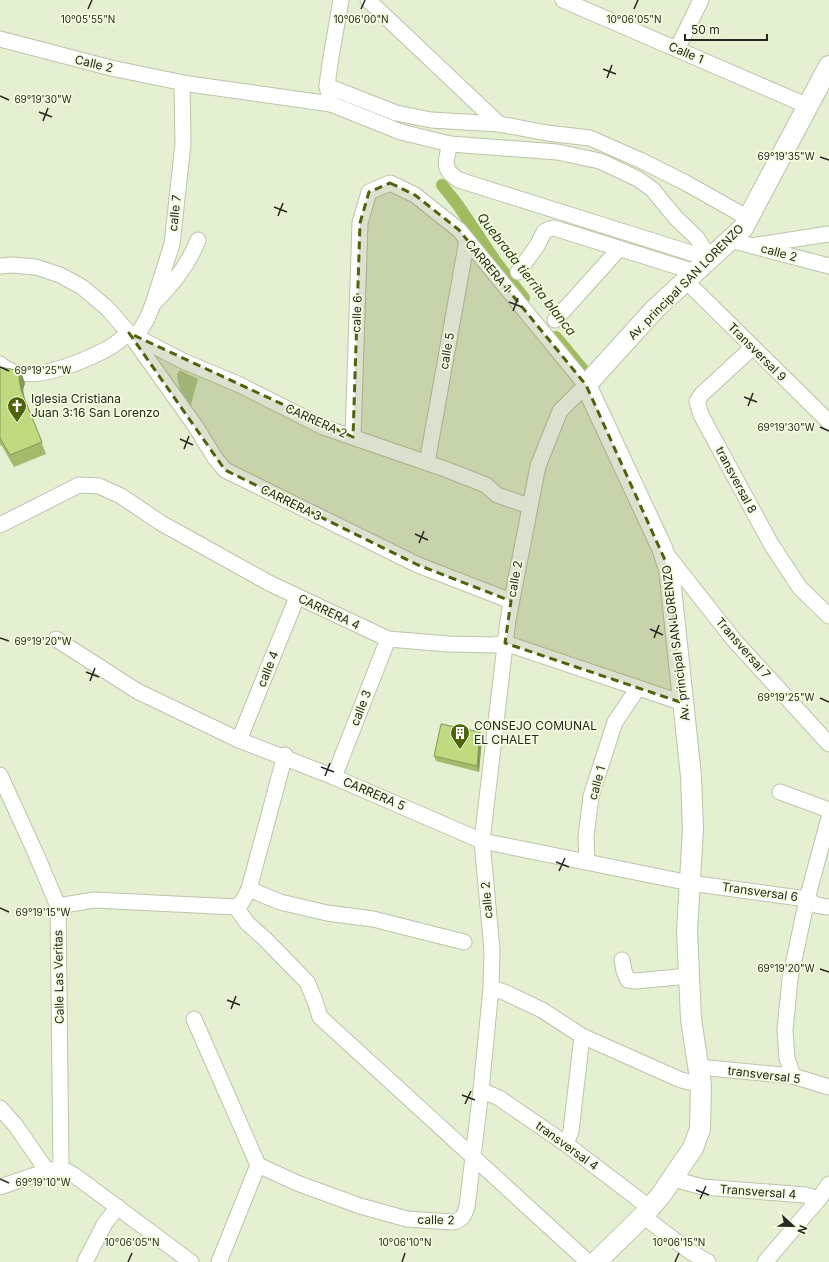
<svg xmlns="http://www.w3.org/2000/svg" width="829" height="1262" font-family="Inter,sans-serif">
<rect width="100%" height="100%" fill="#e5efd2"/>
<!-- green -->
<path fill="#b6c88f" d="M180,370L198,379L190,408C182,399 178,386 177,374Z"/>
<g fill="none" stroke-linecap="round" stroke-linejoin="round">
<!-- canal -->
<g stroke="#a1bb61" stroke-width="12">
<path d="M442,185L458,205L496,262L524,298"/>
<path d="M556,337L591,379"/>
</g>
<!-- minor casing -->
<g stroke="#bcc5a9" stroke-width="17">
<g id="minor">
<path d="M341,0L330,63L327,86L331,104L401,132L450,144C446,161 441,169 459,180L710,259"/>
<path d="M368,0L499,124"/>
<path d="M563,0L808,106"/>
<path d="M0,39L111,68L189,84L331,104"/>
<path d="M677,49L701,0"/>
<path d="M327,86L396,113L431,120L499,124L547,133L590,138L642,161L686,183L748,218"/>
<path d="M450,144L557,152L600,161L638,179L652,189L676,218L697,238L710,259"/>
<path d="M730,240L829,266"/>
<path d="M757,245L829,234"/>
<path d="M0,266L12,265L36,267L60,275L82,287L107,308L129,333L183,361L240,385L323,427L445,469L486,485L497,495L529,506"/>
<path d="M518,272L537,246L544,232L549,229L554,228L695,272"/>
<path d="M686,281L829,422"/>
<path d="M155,302C173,284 189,264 198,240"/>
<path d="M555,320L619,249"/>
<path d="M132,337L196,427L215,458L225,470L418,565L511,601"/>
<path d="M136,337L147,319L153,304L172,244L183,144L182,83"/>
<path d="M753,347L702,394L697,401L701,415L771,544L800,588L829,616"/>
<path d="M0,364C24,388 82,362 107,349C115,345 122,338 129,333"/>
<path d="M427,463L467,240"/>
<path d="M0,525L79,485L99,486L121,496L161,523L269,583L388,639L448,644L494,645L505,643L683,703"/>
<path d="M667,555L734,640L829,744"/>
<path d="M56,639L137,691L239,740L334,777L482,841L690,883L807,899L816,905L829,907"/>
<path d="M239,740L297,597"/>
<path d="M0,775L36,854L58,906L61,1168"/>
<path d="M334,777L388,639"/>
<path d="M780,792L829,810"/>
<path d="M587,862L586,837L591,796L615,722L638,688"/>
<path d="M249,889L280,902L327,913L373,919L464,942"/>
<path d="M58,906L94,900L236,907L242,902L249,889L285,755"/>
<path d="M236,907L247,923L264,938L307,982L315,1001L320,1017L588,1262"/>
<path d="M622,960L624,971L628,980L636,981L689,976"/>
<path d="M491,988L504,992L542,1010L582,1036L681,1080L701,1085"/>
<path d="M194,1019L258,1165L219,1262"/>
<path d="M698,1067L793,1076L829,1087"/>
<path d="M793,1076L787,1058L785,1030L790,979L807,899L829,818"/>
<path d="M481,1090L499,1098L566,1144L650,1208"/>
<path d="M0,1108L16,1126L47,1171"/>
<path d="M566,1144L571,1131L582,1036"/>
<path d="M258,1165L297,1183L360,1206L407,1219L453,1222C462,1220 464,1216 467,1207L481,1090L491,988L492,950L482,841L508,620L538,466L560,411L586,385L459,230L415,195L390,183L369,192L360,223L353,437"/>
<path d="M673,1179L703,1187L805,1195L819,1199"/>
<path d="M0,1187L47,1171L61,1168L74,1175L191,1262"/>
<path d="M643,1216L689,1251L708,1262"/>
<path d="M85,1262L105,1223L118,1207"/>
<path d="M765,1262L819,1199L829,1184"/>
</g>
</g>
<!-- major casing -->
<g stroke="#bcc5a9" stroke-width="22">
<path id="major" d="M596,1262L643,1216L661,1195L693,1148L700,1129L701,1085L691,1019L687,931L693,829L691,776L669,569L662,548L586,385L655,309L743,228L829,66"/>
</g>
<!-- minor -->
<use href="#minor" stroke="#fff" stroke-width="15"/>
<!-- major -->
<use href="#major" stroke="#fff" stroke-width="20"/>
</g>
<!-- wall -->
<g fill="#a4bb6d">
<path d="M0,367L25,383L23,390L25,400L46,454L14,467L2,446L0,445Z"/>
<path d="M480,732L482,738L479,772L436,761L434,756Z"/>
</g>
<!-- shaded-wall -->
<g fill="#869959">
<path d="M21,371L25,383L23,390L25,401L21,390L19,378Z"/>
<path d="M480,732L482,738L479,772L477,766Z"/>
</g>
<!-- building -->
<g fill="#bfda7f" stroke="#869959">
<path d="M0,367L21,371L19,378L21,390L42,442L10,455L0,438Z"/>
<path d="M441,724L480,732L477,766L434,756Z"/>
</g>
<!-- marked area -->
<path fill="#4f630d" fill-opacity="0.2" stroke="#4f630d" stroke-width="3" stroke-dasharray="8 5" stroke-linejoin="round" d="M390,183L415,195L459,230L586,385L669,569L683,703L505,643L511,601L418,565L225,470L129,333L353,437L360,223L369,192Z"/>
<!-- ticks -->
<path fill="none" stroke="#26291f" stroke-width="1.5" d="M88,9L92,0M361,9L365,0M634,9L638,0M603,69L616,74M607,78L612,65M0,96L9,100M39,112L52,117M43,121L48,108M820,157L829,160M274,207L287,212M278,216L283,203M509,302L522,307M513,311L518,298M0,367L9,371M744,397L757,402M748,406L753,393M820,427L829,431M180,439L193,445M184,449L189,436M415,534L428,540M419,543L424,531M650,629L663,635M0,638L9,641M654,638L659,625M86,672L99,677M90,681L95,668M820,698L829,702M321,767L334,772M325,776L330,763M556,862L569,867M559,871L565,858M0,908L9,912M820,969L829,972M227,1000L240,1005M231,1009L236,996M462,1095L475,1100M465,1104L471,1091M0,1179L9,1183M696,1190L709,1195M700,1199L706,1186M128,1262L132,1253M402,1262L405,1253M675,1262L679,1253"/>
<!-- icons -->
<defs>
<g id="church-pin" transform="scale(1)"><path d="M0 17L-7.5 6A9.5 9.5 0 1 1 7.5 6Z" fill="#4f630d" stroke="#f2fcdf"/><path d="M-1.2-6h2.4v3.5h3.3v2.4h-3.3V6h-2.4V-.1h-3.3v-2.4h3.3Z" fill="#fff"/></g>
<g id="building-pin" transform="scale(1)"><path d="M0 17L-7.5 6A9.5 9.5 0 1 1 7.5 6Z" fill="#4f630d" stroke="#f2fcdf"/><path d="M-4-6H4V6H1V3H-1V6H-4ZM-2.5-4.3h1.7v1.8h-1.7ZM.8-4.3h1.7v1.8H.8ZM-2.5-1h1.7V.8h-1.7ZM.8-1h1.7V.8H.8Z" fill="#fff"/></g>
</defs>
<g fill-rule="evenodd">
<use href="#church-pin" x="17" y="406"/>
<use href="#building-pin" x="460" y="733"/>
</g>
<g text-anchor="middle" stroke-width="3.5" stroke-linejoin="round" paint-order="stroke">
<!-- street labels -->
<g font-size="12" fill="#26291f" stroke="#f2fcdf">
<text transform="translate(686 53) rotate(23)" y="4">Calle 1</text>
<text transform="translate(94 64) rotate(14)" y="4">Calle 2</text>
<text transform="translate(175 213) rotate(-84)" y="4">calle 7</text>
<text transform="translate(779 253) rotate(15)" y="4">calle 2</text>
<text transform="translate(488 266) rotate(50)" y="4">CARRERA 1</text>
<text transform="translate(686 282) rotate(-45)" y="4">Av. principal SAN LORENZO</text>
<text transform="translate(357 314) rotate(-88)" y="4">calle 6</text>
<text transform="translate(447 351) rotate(-80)" y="4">calle 5</text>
<text transform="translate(757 352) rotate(45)" y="4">Transversal 9</text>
<text transform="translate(316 421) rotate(24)" y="4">CARRERA 2</text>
<text transform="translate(736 480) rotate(62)" y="4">transversal 8</text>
<text transform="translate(291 503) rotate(26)" y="4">CARRERA 3</text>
<text transform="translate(515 579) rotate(-79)" y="4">calle 2</text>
<text transform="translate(329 612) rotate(25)" y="4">CARRERA 4</text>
<text transform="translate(676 643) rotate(-97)" y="4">Av. principal SAN LORENZO</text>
<text transform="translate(743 648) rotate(49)" y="4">Transversal 7</text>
<text transform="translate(268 669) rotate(-68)" y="4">calle 4</text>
<text transform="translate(361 708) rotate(-69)" y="4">calle 3</text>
<text transform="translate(597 783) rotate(-75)" y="4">calle 1</text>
<text transform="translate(374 794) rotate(23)" y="4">CARRERA 5</text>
<text transform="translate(760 892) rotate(8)" y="4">Transversal 6</text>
<text transform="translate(487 900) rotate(-95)" y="4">calle 2</text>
<text transform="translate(59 977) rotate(-91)" y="4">Calle Las Veritas</text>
<text transform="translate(764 1075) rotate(7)" y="4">transversal 5</text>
<text transform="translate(567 1146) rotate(36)" y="4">transversal 4</text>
<text transform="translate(758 1192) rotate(4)" y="4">Transversal 4</text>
<text transform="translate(436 1220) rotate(1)" y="4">calle 2</text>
</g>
<!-- poi labels -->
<g font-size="12" fill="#26291f" stroke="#f2fcdf" text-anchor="start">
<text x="31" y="403">Iglesia Cristiana<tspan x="31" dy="14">Juan 3:16 San Lorenzo</tspan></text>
<text x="474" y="730">CONSEJO COMUNAL<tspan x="474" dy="14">EL CHALET</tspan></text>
</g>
<!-- water labels -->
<g font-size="13" font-style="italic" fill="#2c3711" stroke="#f2fcdf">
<text transform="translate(527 274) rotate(52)" y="5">Quebrada tierrita blanca</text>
</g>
</g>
<g font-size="10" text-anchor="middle" fill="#26291f" stroke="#f2fcdf" stroke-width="3.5" stroke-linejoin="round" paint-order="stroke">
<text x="361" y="23">10°06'00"N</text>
<text x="88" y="23">10°05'55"N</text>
<text x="634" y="23">10°06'05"N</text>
<text x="43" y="103">69°19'30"W</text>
<text x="786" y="160">69°19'35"W</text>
<text x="43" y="374">69°19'25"W</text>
<text x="786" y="431">69°19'30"W</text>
<text x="43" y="645">69°19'20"W</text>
<text x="786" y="701">69°19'25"W</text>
<text x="43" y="916">69°19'15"W</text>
<text x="786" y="972">69°19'20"W</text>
<text x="43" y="1186">69°19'10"W</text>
<text x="132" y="1246">10°06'05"N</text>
<text x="405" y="1246">10°06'10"N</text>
<text x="679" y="1246">10°06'15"N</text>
</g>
<!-- north arrow -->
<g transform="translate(793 1226) rotate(112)" stroke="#f2fcdf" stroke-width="3" paint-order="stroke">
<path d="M0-3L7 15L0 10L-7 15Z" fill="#26291f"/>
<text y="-6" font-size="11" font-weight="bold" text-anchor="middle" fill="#26291f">N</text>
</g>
<!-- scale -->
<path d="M685 34v6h82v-6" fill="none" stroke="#26291f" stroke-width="2"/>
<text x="691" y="34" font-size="12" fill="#26291f" stroke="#f2fcdf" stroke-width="3" paint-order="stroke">50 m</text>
</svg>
